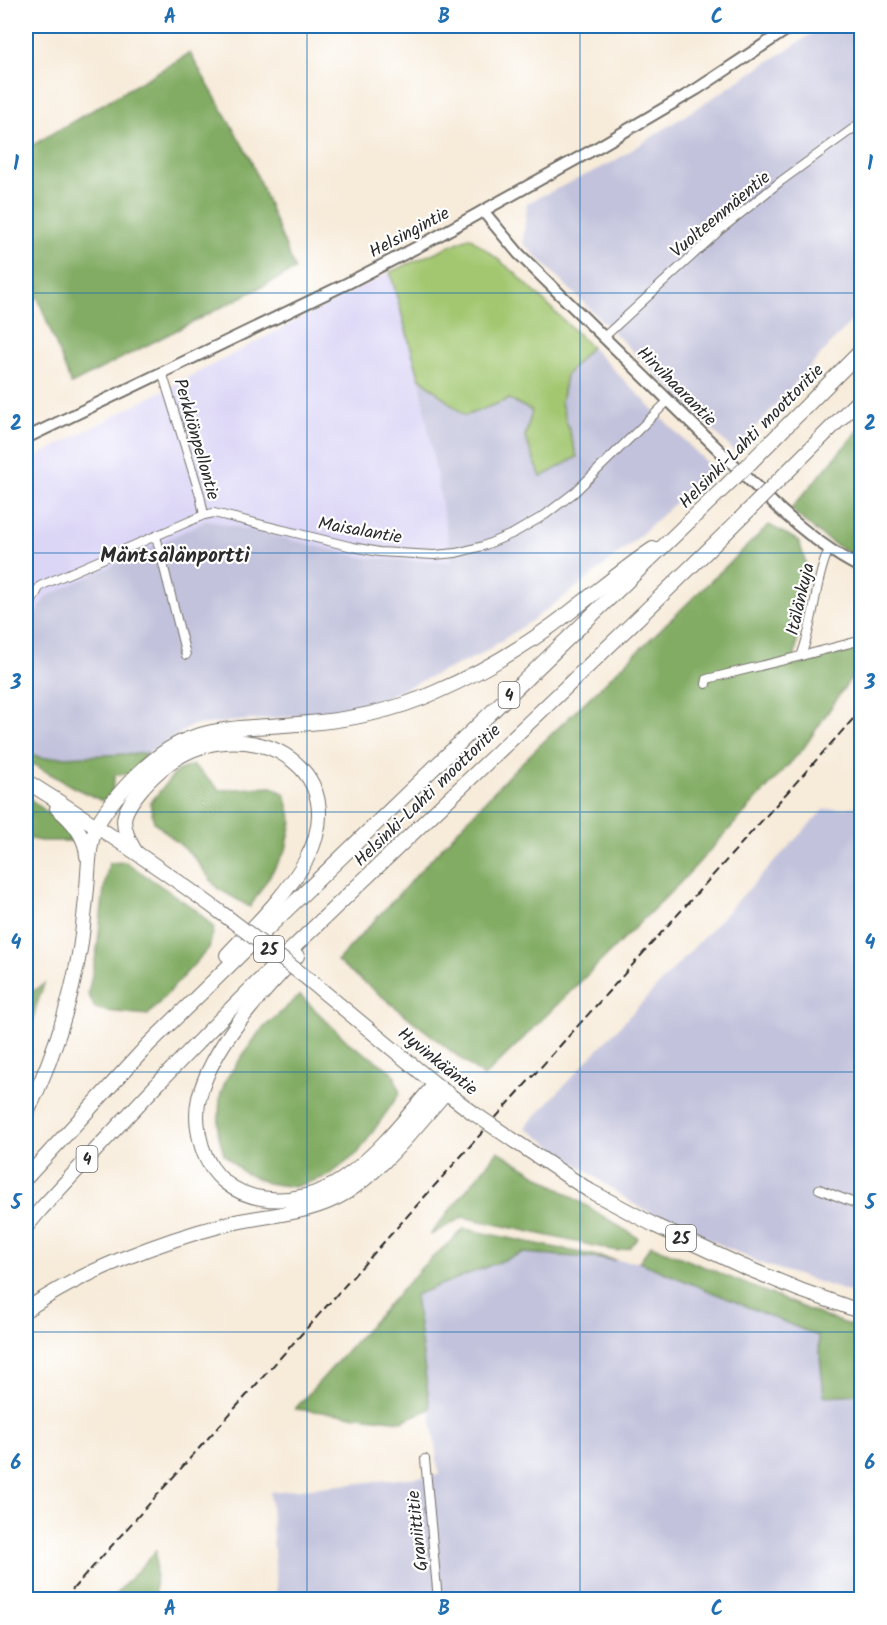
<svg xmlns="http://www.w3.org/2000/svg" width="887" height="1625" font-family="Kalam,sans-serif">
<rect width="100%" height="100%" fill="#fff"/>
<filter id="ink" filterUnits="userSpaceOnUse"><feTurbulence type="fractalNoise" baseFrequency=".0167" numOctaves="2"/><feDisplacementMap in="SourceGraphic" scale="12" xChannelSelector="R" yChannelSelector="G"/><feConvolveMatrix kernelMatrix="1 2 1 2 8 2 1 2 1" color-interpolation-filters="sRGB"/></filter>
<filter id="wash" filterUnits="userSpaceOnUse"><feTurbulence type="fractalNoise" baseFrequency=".008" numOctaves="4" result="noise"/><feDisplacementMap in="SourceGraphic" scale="24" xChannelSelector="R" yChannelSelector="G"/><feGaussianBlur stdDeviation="1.35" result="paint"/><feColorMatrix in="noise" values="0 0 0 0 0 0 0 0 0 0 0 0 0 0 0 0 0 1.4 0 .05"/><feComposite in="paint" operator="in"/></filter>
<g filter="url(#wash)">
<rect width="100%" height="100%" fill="#f7ebd9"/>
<!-- built -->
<path fill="#dcd6f6" d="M390,272L419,377L453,562L367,558L207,520L26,629V462Z"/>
<!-- industrial -->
<g fill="#c2c2dc">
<path d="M824,26H861V310L734,451L523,243L527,203L613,162Z"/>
<path d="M591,347L712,468L634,541L584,582L534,619L480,655L380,699L323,714L193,725L148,753L41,758L26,750V629L46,597L208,520L367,558L452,562L419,377L465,416L509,399L532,411L525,437L577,457L561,403L566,375Z"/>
<path d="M861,806V1296L760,1263L635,1205L525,1127L823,810Z"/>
<path d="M522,1253L639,1262L818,1336L824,1395L861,1394V1599H277L270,1492L439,1475L415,1295Z"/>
</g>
<!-- green -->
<path fill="#a3c771" stroke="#67794e" stroke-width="1.5" d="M470,237L514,272L591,347L566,375L561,403L577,457L541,477L525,437L532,411L509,399L465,416L419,377L390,272Z"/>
<!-- forest -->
<g fill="#82ac63" stroke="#566c47" stroke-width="1.5">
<path d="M190,53L250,158L295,270L71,384L38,298L26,294V268L30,266L26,231V149Z"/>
<path d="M861,427V559C836,547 811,529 791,509Z"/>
<path d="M769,525L799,541L806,564L794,665L861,649V663L803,749L680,883L484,1077L337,961L510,774Z"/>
<path d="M26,751L41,758L148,753L129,774L115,775L111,795L102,801L73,787L26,760Z"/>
<path d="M193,765L220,790L272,787L285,794L292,821L286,850L250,907L217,888L192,855L154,822L150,803L177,771Z"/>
<path d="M26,796L59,821L76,841H40L26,838Z"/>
<path d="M126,862L196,910L214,928L209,948L148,1015L106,1011L95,1008L88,994L97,950L104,889L109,863Z"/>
<path d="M44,984L36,1007L26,1050V996Z"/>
<path d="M300,995L349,1043L393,1072L400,1093L358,1153L328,1176L294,1187L267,1183L243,1172L224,1154L218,1133L220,1097L226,1079L260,1031Z"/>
<path d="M498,1151L638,1238L629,1248L617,1251L463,1217L430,1235Z"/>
<path d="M464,1229L616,1260L522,1253L415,1295L430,1409L402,1421L295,1409L423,1266Z"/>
<path d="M651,1245L826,1317L861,1329V1394L824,1396L818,1336L639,1262Z"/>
<path d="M156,1551L155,1599H111Z"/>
</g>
</g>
<g filter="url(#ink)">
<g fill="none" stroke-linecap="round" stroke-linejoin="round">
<!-- street casing -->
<g stroke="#726e68" stroke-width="10">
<g id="street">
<path d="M604,337L720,230L781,181L862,122"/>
<path d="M162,372L200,495L204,515"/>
<path d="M156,536L186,655"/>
<path d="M26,612L40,586L204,515L214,513L353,547L379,552L434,555L456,553L483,546L514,533L545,515L575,492L668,401"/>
<path d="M801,656L862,640"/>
<path d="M706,684L707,679L801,656C815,621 814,583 829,549"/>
<path d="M819,1189L862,1206"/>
<path d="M425,1459L438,1600"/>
</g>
</g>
<!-- secondary casing -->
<g stroke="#726e68" stroke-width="14">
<g id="secondary">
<path d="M483,211L519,254L775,505C801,529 829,552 862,568"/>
<path d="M26,438L348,283L427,242L600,146L697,89L792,26"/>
</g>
</g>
<!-- highway casing -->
<g stroke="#726e68" stroke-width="16">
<g id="highway">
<path d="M746,467L862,350"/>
<path d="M772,487L862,397"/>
<path d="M26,781C96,825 164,870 231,920"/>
<path d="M57,808C72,820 86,836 87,856"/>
<path d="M135,851C118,822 121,813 143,787C159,769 179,753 203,746C278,725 349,782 306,860C286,896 255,925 227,955"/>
<path d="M297,956C261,994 212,1045 199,1098C195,1115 197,1130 202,1147C221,1209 297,1211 343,1179C379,1154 407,1117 435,1084"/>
<path d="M308,979L435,1084L472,1112"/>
<path d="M26,1115C51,1063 70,1007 80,949C83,929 85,909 87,888C89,867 88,842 98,823C116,793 154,753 186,740C218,726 264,727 298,724C345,721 394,711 436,692C484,671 529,644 570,612C598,591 624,568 653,549"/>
<path d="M513,1140L590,1191L656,1226L742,1266L800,1290L862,1312"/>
<path d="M26,1178L148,1045L240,955L732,480"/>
<path d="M26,1227L41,1209C114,1130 187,1051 264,976C427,817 594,664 755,504"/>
<path d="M26,1310C82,1271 161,1241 227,1224C262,1215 301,1215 334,1199C376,1179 415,1127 446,1092"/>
</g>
</g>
<!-- street -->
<use href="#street" stroke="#fff" stroke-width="8"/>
<!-- secondary -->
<use href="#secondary" stroke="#fff" stroke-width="10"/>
<!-- highway -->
<use href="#highway" stroke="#fff" stroke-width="14"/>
<!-- rail -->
<path stroke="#2b2b2b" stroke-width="2" stroke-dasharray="9 4.5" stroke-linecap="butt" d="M63,1600L862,709"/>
<!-- highway-bridge casing -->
<g stroke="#726e68" stroke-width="16" stroke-linecap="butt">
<g id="highway-bridge">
<path d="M732,480L746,467"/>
<path d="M755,504L772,487"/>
<path d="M231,920L308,979"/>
<path d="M472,1112L513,1140"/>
</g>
</g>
<!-- highway-bridge -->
<use href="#highway-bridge" stroke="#fff" stroke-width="14"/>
</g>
</g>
<!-- grid -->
<path fill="none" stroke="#1f6fb2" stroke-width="1.5" stroke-opacity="0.55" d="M307,26V1600M580,26V1600M26,293H862M26,553H862M26,812H862M26,1072H862M26,1332H862"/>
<g text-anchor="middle" stroke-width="4.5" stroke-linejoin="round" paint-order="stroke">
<!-- shield labels -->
<g fill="#fff" stroke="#6b6b6b" stroke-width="1.5">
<rect x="498.5" y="682" width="21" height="26" rx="4.5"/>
<rect x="254" y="936" width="30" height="26" rx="4.5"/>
<rect x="76.5" y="1146" width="21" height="26" rx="4.5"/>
<rect x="666" y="1225" width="30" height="26" rx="4.5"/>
</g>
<g font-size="16" font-weight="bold" fill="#2b2b2b">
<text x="509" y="701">4</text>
<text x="269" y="955">25</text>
<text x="87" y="1165">4</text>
<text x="681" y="1244">25</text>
</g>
<!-- street labels -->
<g font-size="18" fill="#2b2b2b" stroke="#fff">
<text transform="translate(720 214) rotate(-40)" y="6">Vuolteenmäentie</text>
<text transform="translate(409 232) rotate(-28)" y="6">Helsingintie</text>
<text transform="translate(677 386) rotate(45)" y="6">Hirvihaarantie</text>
<text transform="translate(751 436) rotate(-45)" y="6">Helsinki-Lahti moottoritie</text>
<text transform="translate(197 439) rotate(74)" y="6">Perkkiönpellontie</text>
<text transform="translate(360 530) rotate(10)" y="6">Maisalantie</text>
<text transform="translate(800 599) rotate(-77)" y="6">Itälänkuja</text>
<text transform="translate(427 795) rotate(-44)" y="6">Helsinki-Lahti moottoritie</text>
<text transform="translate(438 1061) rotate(39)" y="6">Hyvinkääntie</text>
<text transform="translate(417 1531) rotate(-96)" y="6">Graniittitie</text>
</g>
<!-- quarter labels -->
<g font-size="21" font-weight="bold" fill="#2b2b2b" stroke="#fff">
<text x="175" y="562">Mäntsälänportti</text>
</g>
</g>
<!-- margin -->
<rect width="887" height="1625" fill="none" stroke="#fff" stroke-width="66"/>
<rect x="33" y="33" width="821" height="1559" fill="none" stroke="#1f6fb2" stroke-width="2"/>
<g font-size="20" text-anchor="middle" font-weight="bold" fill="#1f6fb2">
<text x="170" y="23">A</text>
<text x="444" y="23">B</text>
<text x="717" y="23">C</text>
<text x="16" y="170">1</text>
<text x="870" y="170">1</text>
<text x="16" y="430">2</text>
<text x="870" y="430">2</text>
<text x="16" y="689">3</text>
<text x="870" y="689">3</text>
<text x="16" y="949">4</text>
<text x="870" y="949">4</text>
<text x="16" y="1209">5</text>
<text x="870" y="1209">5</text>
<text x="16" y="1469">6</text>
<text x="870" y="1469">6</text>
<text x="170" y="1615">A</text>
<text x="444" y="1615">B</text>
<text x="717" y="1615">C</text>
</g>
</svg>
